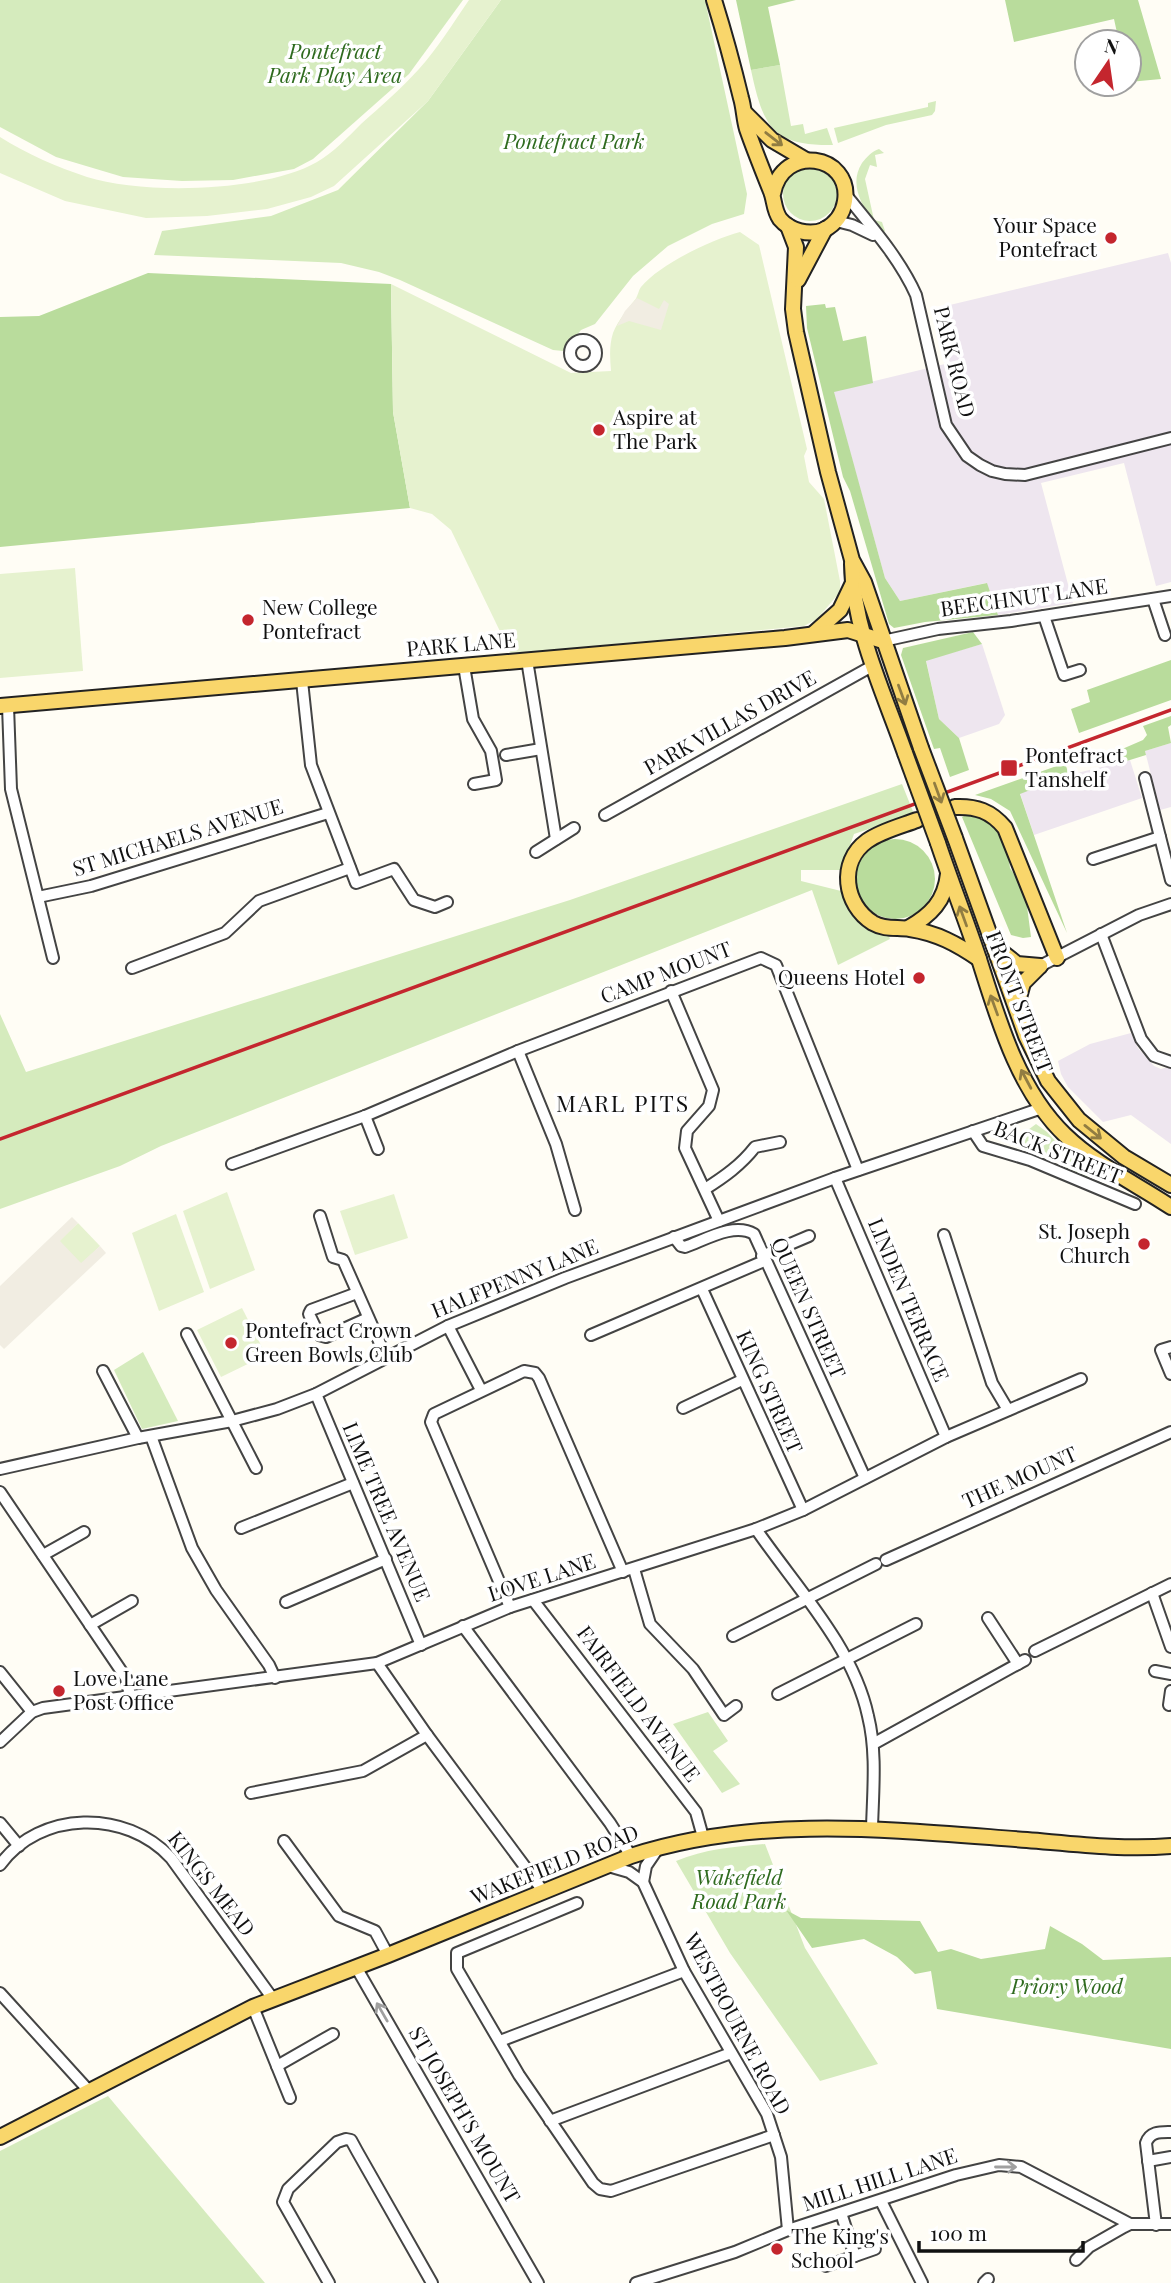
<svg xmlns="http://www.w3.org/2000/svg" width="1171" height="2283" font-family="'Playfair Display',serif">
<rect width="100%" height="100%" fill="#fffdf5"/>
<!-- industrial -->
<g fill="#eee6ef">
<path d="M1168,253L1171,263V582L1156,586L1124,463L1041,483L1073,603L998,615L986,583L900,601L885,578L833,391L945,364L933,309Z"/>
<path d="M982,644L1005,715L999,724L959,738L939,719L926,660Z"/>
<path d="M1171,743V807L1160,810L1145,751Z"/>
<path d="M1130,760L1142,798L1034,835L1020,793L1069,775Z"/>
<path d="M1131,1033L1138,1048L1154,1066L1161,1069L1171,1066V1144L1131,1115L1103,1122L1068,1087L1061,1074L1058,1061L1090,1044Z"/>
</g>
<!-- green -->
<g fill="#d5ebbd">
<path d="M0,0H463L409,74L313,159L294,169L233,180L182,181L123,177L56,157L0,127Z"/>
<path d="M501,0H705L747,194L744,214L712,224L668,246L633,276L595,324L581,330L563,351L553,350L400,280L379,272L341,263L154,255L162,231L271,216L338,190L428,101Z"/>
<path d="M780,65L791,126L803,124L805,134L827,128L833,145C771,146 763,125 751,70Z"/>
<path d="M936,101L935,111L932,115L886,125L838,143L834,128L928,107V103Z"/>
<path d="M879,149L884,153L875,155L877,167L870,165L865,179L874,220L882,222L885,231L882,234C868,214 846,188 862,163C867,157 872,151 879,149Z"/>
<circle cx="810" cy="194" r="27"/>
<path d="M902,784L914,814L854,834L841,870H801V881L841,891C853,919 858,924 887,932L890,939L838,965L812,890L161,1146L120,1166L0,1209V1014L26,1072L570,900Z"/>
<path d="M1036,1124L1047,1132L1094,1183L1065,1167C1051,1153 1027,1152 1009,1144Z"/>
<path d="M143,1352L178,1421L142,1429L114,1370Z"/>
<path d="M708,1712L728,1741L713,1751L740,1784L722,1793L673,1724Z"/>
<path d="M765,1844L805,1948L878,2064L820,2081L730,1953L676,1861C705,1849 734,1847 765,1844Z"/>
<path d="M108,2096L265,2283H0V2151Z"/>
</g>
<!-- forest -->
<g fill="#b9dc9c">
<path d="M736,0H796L768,7L780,65L751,70Z"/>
<path d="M1005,0H1138L1161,79L1129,82V42H1119L1114,19L1014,42Z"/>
<path d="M148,273L391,284L393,412L410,508L0,547V317L39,316Z"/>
<path d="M825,304L826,308L835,307L843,341L866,336L873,383L834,392L885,578L900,601L987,583L998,615L925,622L894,628L889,624L850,491L843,477L807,328L806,306Z"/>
<path d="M973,632L982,644L926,661L939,719L959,738L969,770L950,777L940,748L934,749L901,655L903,648Z"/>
<path d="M1171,660V700L1079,733L1071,709L1090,702L1087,690Z"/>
<path d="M1171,716V725L1168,727L1171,743L1145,751L1146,755L1117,764L1113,753L1143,740L1147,735L1143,726Z"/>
<path d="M1065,763L1069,775L1020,794L1067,933L1010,811L991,799L975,795Z"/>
<path d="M975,811L990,818L1007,846L1010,868L1025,891L1031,937L1023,938L1011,935L962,817Z"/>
<circle cx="895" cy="879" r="40"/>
<path d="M786,1910L801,1918L920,1921L938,1952L951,1949L981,1959L1045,1949L1050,1926L1082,1944L1103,1960L1171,1957V2049L937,2009L931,1971L915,1974L897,1957L864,1939L812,1948Z"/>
</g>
<!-- pitch -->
<g fill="#e6f2cf">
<path d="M469,0H501L428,101L334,186L311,197L267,209L207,216L146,218L65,201L0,173V137C27,154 57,167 87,177C144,195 265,192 317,162C333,153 348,137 361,124C381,106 401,89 419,69C438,48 453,23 469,0Z"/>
<path d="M740,232L759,245L807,449L804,456L809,482L824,499L840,581V592L817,619L804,626L511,654L451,530L432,514L410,508L393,412L391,284L571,373L611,371C610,358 609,346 613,333C618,321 626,311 634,301C638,297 638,291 641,287C660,264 711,240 740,232Z"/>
<path d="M75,568L83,671L0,678V574Z"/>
<path d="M227,1192L255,1270L210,1289L183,1211Z"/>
<path d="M394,1194L408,1238L355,1255L340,1211Z"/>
<path d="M176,1214L204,1292L159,1311L132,1233Z"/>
<path d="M78,1223L100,1246L81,1264L59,1241Z"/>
<path d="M242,1308L266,1355L221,1377L197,1330Z"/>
</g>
<!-- plaza -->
<g fill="#f1ede2">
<path d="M637,298L659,309L664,300L669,304L661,330L629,321L617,326L625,311Z"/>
<path d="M72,1217L78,1223L60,1241L81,1263L100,1246L106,1253L4,1349L0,1345V1286Z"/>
</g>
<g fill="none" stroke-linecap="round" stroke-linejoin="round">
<!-- minor casing -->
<g stroke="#444" stroke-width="14">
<g id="minor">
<path d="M846,195C871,226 900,259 916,295L946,425L967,456L980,465L992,471L1005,474L1025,475L1171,438"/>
<path d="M836,221L852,225L873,235"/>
<circle cx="583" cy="353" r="13"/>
<path d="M1153,599L1165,635"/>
<path d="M1044,616L1064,675L1080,670"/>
<path d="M883,641L938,629L1011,621L1171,596"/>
<path d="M527,660L556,839"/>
<path d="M464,666L473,719L491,751L496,780L474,784"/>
<path d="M302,681L311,765L356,883L394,869L414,900L435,907L447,902"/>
<path d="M8,706L11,789L53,958"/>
<path d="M506,755L541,749"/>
<path d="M1145,778L1171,880"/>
<path d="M605,815L874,665"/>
<path d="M536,852L574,828"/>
<path d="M1093,859L1160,837"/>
<path d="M38,897L91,886L328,813"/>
<path d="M1101,934L1141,1039L1154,1056L1171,1062"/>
<path d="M1040,966L1139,915L1171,904"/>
<path d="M132,968L225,933L259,901L350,868"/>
<path d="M671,991L713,1090L709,1106L687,1131L685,1148L719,1221"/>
<path d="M518,1051L556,1144L575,1210"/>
<path d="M365,1116L378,1149"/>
<path d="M973,1131L983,1146L1030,1160L1135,1204"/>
<path d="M232,1164L365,1116L518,1051L761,958L776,965L858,1170"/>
<path d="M835,1178L946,1437"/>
<path d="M705,1189C724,1177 741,1165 755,1147L780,1142"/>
<path d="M320,1216L333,1257L343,1260L386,1357"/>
<path d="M944,1235L992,1383L1008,1410"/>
<path d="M674,1237L681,1246L685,1247C705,1240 734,1222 754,1234L865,1478"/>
<path d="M762,1256L809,1236"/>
<path d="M702,1289L803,1510"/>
<path d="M357,1293L311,1310L309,1314L319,1335L326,1337L368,1318"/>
<path d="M448,1326L481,1390"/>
<path d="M187,1334L256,1468"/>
<path d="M591,1335L764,1261"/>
<path d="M1171,1347L1161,1350L1171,1374"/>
<path d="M103,1371L138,1438"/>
<path d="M316,1394L421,1645"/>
<path d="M683,1408L742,1380"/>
<path d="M151,1436L192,1548L216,1590L269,1665L275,1678"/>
<path d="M0,1469L138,1438L232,1421L277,1409L316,1394L448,1326L565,1278L835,1178L1042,1108"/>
<path d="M0,1492L126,1678L130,1695"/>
<path d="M241,1528L353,1483"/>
<path d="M756,1529C795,1586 853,1646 868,1716C877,1752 873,1791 872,1828"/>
<path d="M43,1555L84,1532"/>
<path d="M886,1560L1171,1432"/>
<path d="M634,1569L650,1624L693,1669L724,1715L736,1706"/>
<path d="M1152,1593L1171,1647"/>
<path d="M533,1600L696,1812L703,1837"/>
<path d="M286,1602L386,1559"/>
<path d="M510,1607L431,1422L434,1414L524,1371L535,1373L539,1378L623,1572"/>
<path d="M988,1618L1018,1664"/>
<path d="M90,1625L132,1601"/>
<path d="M463,1626L610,1823L631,1856"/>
<path d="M733,1636L876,1564"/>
<path d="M1035,1651L1171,1584"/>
<path d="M377,1663L427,1735L543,1891"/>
<path d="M1155,1671L1171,1674"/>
<path d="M0,1672L32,1712"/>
<path d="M778,1694L916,1624"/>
<path d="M1169,1705L1171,1691"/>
<path d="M0,1742L32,1712L43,1708L377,1663L510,1607L756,1529L803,1510L946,1437L1081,1379"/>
<path d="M873,1744L1025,1660"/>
<path d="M251,1793L363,1771L427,1735"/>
<path d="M0,1823L19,1846"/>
<path d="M284,1841L339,1916L375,1931L388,1955"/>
<path d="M0,1865C40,1810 126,1809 171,1858L273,1999"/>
<path d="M608,1866L629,1872L643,1882L684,1971L767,2114L781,2157L788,2230"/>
<path d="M643,1882L646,1866L659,1847"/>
<path d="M577,1903L457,1953V1969L519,2075L593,2183L600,2189L611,2191L774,2135"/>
<path d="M356,1967L538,2283"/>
<path d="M0,1993L90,2092"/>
<path d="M253,2007L290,2098"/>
<path d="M500,2041L684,1971"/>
<path d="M277,2066L333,2034"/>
<path d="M550,2121L731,2053"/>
<path d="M1148,2161L1171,2157"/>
<path d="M881,2201L922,2283"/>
<path d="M841,2213L855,2256L875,2249"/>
<path d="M1156,2225L1146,2143C1150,2131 1161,2132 1171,2132"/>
<path d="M1076,2260L1089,2247L1124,2227L1130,2224H1171"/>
<path d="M826,2266L855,2256"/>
<path d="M329,2283L283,2202L288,2189L337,2142L346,2139L351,2140L357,2151L432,2283"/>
<path d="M636,2283L735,2252L788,2230L956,2175L999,2165L1021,2167L1130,2224"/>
<path d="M984,2283L988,2279"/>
</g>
</g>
<!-- major casing -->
<g stroke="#222" stroke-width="18">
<g id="major">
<path d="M714,0C724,32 733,65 741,98C744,108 744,119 747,129C754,149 762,169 770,189C775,199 773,209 780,219C790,231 809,236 824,230C835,224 843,214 845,201C852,154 782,143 773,194"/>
<path d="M745,113L772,140L806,160"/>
<path d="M788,226L796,247L793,309L796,332L828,472L852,560L864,582L921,748"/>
<path d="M798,280L825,229"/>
<path d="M852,564C853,629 884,693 905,753"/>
<path d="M813,634L840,610L852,585"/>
<path d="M0,706L785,638L848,630L883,641"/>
<path d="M955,807C976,806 991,811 1005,828L1057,958"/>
<path d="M917,820C901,826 881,831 867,841C838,862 844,905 873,923C885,930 897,927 910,929C937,933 957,944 979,959"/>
<path d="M955,838L1026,1036L1048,1081L1079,1120L1124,1157L1171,1185"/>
<path d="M938,843C951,882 966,920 979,959C998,1019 1018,1090 1065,1135C1096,1165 1135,1183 1171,1207"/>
<path d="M908,928C931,915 945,901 948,874"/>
<path d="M998,949L1017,964L1040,966"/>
<path d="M1017,1005L1023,983L1040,966"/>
<path d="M0,2137L253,2007L388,1955L631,1856C760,1814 894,1830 1027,1840C1075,1844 1123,1850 1171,1846"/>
</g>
</g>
<!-- minor -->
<use href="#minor" stroke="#fff" stroke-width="10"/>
<!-- major -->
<use href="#major" stroke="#f9d66b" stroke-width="14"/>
<!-- rail -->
<path stroke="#c4262e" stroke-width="3.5" d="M0,1139L1171,710"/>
<!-- major-bridge casing -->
<g stroke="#222" stroke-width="18" stroke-linecap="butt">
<g id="major-bridge">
<path d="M921,748L955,838"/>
<path d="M905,753L938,843"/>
</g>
</g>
<!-- major-bridge -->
<use href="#major-bridge" stroke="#f9d66b" stroke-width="14"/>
</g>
<!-- one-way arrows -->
<defs><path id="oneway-shaft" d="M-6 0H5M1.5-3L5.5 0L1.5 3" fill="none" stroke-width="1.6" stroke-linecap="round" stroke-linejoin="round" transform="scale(1.75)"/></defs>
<g stroke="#917d42">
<use href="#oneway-shaft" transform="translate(774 139) rotate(38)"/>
<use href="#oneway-shaft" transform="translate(902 695) rotate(70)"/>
<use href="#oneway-shaft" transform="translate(938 793) rotate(70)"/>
<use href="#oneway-shaft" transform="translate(963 916) rotate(-110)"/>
<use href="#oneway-shaft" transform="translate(994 1005) rotate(-110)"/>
<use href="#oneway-shaft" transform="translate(1026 1079) rotate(-118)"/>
<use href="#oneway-shaft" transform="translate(1093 1132) rotate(39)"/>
</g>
<g stroke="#a0a0a0">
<use href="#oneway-shaft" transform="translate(382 2012) rotate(-120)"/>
<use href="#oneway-shaft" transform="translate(1006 2167)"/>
</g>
<!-- markers -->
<g fill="#c4262e" stroke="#fff" stroke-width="2.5">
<circle cx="1111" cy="238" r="7"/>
<circle cx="599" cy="430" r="7"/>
<circle cx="248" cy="620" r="7"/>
<rect x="1000" y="759" width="18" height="18" rx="3.5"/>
<circle cx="919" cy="978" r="7"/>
<circle cx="1144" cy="1244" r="7"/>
<circle cx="231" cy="1343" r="7"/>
<circle cx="59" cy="1691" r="7"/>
<circle cx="777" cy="2249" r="7"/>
</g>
<g text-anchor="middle" stroke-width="7" stroke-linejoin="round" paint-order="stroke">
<!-- park labels -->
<g font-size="21" font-style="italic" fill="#2f6b1f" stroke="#fff">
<text x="335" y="59">Pontefract<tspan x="335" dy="24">Park Play Area</tspan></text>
<text x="574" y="149">Pontefract Park</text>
<text x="739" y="1885">Wakefield<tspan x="739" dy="24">Road Park</tspan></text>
<text x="1067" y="1994">Priory Wood</text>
</g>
<!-- poi labels -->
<g font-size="21" fill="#111" stroke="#fff" text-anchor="start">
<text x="1097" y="233" text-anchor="end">Your Space<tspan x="1097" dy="24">Pontefract</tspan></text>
<text x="613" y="425">Aspire at<tspan x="613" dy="24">The Park</tspan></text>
<text x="262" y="615">New College<tspan x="262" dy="24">Pontefract</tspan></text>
<text x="1025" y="763">Pontefract<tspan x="1025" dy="24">Tanshelf</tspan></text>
<text x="905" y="985" text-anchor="end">Queens Hotel</text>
<text x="1130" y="1239" text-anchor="end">St. Joseph<tspan x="1130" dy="24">Church</tspan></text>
<text x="245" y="1338">Pontefract Crown<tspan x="245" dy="24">Green Bowls Club</tspan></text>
<text x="73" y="1686">Love Lane<tspan x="73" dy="24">Post Office</tspan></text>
<text x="791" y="2244">The King's<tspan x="791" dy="24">School</tspan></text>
</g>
<!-- street labels -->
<g font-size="21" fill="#111" stroke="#fff">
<text transform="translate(954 362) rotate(76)" y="7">PARK ROAD</text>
<text transform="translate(1024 598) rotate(-8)" y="7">BEECHNUT LANE</text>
<text transform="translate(461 645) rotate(-5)" y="7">PARK LANE</text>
<text transform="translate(730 723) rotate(-29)" y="7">PARK VILLAS DRIVE</text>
<text transform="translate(178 838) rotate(-17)" y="7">ST MICHAELS AVENUE</text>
<text transform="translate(666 973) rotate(-21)" y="7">CAMP MOUNT</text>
<text transform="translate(1019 1002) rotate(69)" y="7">FRONT STREET</text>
<text transform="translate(1058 1153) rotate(22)" y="7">BACK STREET</text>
<text transform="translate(515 1279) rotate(-22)" y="7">HALFPENNY LANE</text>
<text transform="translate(908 1300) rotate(67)" y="7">LINDEN TERRACE</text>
<text transform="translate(808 1308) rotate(66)" y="7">QUEEN STREET</text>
<text transform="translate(769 1392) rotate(66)" y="7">KING STREET</text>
<text transform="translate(1020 1478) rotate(-24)" y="7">THE MOUNT</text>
<text transform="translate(386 1512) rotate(67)" y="7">LIME TREE AVENUE</text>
<text transform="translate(542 1578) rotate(-18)" y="7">LOVE LANE</text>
<text transform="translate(638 1704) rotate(53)" y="7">FAIRFIELD AVENUE</text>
<text transform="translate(555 1865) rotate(-22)" y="7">WAKEFIELD ROAD</text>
<text transform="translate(211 1884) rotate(52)" y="7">KINGS MEAD</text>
<text transform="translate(737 2024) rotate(62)" y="7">WESTBOURNE ROAD</text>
<text transform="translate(464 2115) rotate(60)" y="7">ST JOSEPH'S MOUNT</text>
<text transform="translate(880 2180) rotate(-18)" y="7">MILL HILL LANE</text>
</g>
<!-- neighbourhood labels -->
<g font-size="23" letter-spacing="2" fill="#111" stroke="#fff">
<text x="623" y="1112">MARL PITS</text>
</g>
</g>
<!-- north arrow -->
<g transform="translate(1108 63) rotate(13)"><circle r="33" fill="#ffffff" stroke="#a0a0a0" stroke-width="2"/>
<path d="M0-5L12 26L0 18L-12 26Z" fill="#c4262e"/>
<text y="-10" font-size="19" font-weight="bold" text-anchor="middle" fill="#111111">N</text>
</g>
<!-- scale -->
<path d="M919 2241v10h164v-10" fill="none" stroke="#111111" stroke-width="3.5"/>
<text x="930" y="2241" font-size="21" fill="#111111" stroke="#ffffff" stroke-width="5" paint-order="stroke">100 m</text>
</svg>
